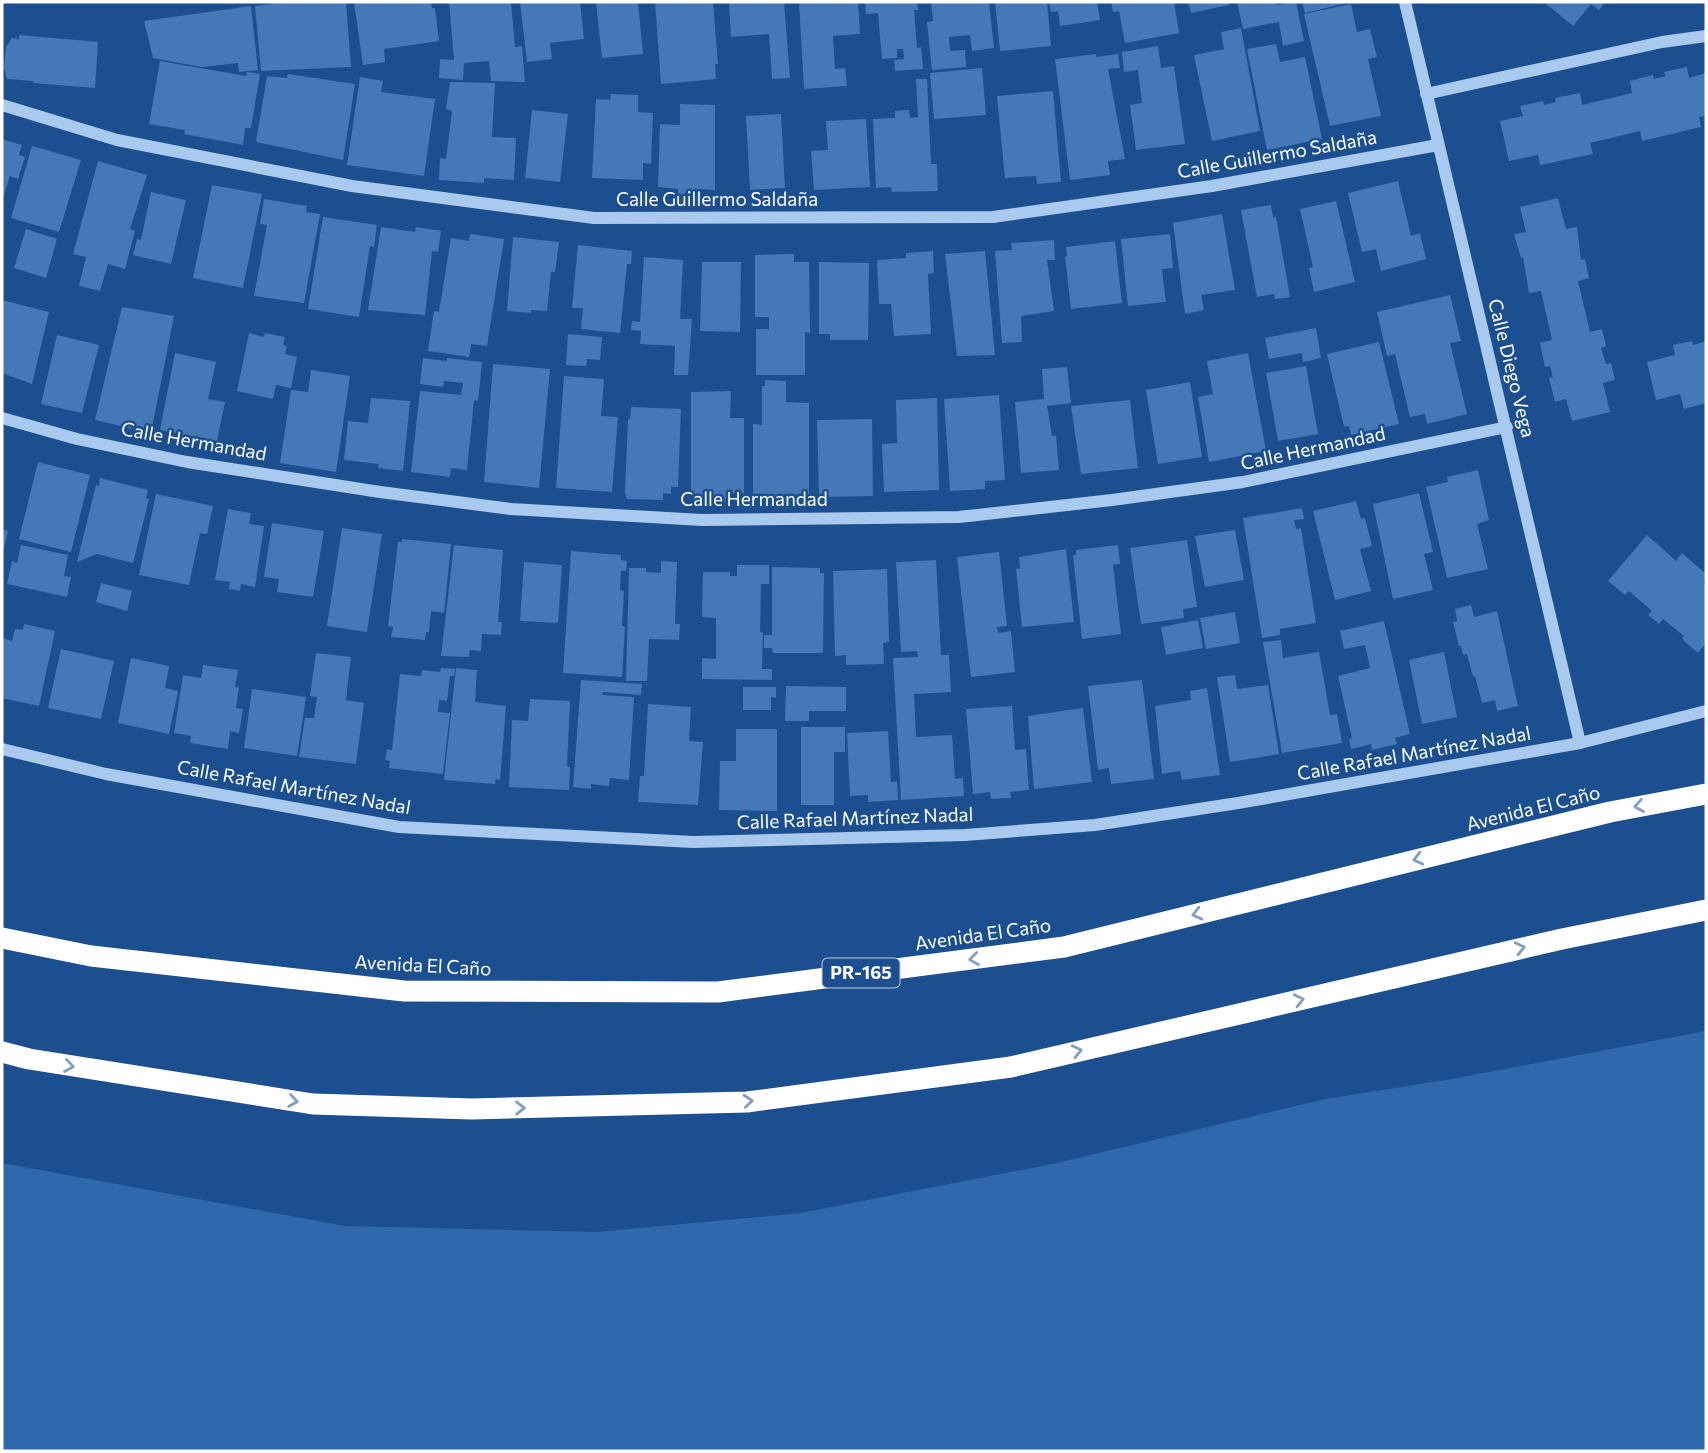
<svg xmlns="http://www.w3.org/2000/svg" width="1708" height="1453" font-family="Commissioner,sans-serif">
<rect width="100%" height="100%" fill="#1b4f8f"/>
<!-- green -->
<path fill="#2e69ad" d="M1706,1031V1451H2V1163L345,1226L597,1232L801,1213L1057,1163L1325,1099L1452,1079Z"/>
<!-- building -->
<g fill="#4478b7">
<path d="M289,2H346L351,67L261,71L255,6Z"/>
<path d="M354,2H431L432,8H435L439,41L384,49L385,62L363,65Z"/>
<path d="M449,2H511L515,47L522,46L525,82L491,81L489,61L464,63L463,80L439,78L440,59L454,60Z"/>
<path d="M520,2H580L584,39L550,43L552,59L527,62Z"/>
<path d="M596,2H638L643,54L602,58Z"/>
<path d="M655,2H713L718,64H715L716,79L661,84Z"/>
<path d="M729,2H784L790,78L772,79L769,34L731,37Z"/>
<path d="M799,2H858L860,34L833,36L835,69L845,68L847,86L804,89Z"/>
<path d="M865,2H917L918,10H914L917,48L921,47L923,69L895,71L894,60L904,59L903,49H897V58L882,59L878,13L866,14Z"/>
<path d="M931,2H989L994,48L972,51L970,35L949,37L950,51L965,50L966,67L932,70L927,22L933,21Z"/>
<path d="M995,2H1047L1051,46L1000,51Z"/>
<path d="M1049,2H1097L1100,20L1060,26L1058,11L1051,12Z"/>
<path d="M1111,2H1174L1179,33L1125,43L1119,11L1113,12Z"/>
<path d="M1188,2H1228L1229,5L1191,13Z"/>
<path d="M1237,2H1275L1276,5L1296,2L1304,41L1283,46L1279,22L1243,29Z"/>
<path d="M1302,2H1347V3L1305,13Z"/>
<path d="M1544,2H1605L1599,10L1591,4L1573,26Z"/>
<path d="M1351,4L1357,32L1370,29L1377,57L1368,59L1381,116L1330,126L1304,14Z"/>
<path d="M251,6L258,70L239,72L238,63L202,67L153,58L144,21Z"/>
<path d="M1241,28L1260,131L1212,141L1194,55L1224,49L1221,32Z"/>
<path d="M19,35L98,42L95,88L33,83V81L7,79L4,67L6,47L12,38L19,39Z"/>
<path d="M1276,44L1280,62L1305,57L1322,139L1267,150L1247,49Z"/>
<path d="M1158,46L1161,68L1174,66L1185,144L1136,150L1130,105L1142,103L1138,70L1124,72L1122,52Z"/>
<path d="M1096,54V57L1118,54L1120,68L1108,69L1125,159L1108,161L1110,175L1070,180L1055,59Z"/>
<path d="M160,61L246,76L247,72L260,74L251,128H245L243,145L184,134L185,130L149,124Z"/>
<path d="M1687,67L1689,78L1706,73V116L1699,117L1701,127L1642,141L1640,131L1590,143L1593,154L1540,165L1538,155L1509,161L1500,121L1523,116L1520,106L1543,101L1544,105L1556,102L1555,98L1580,93L1582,105L1632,93L1630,81L1653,75L1654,79L1666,76L1664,72Z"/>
<path d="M982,68L986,115L934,119L930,73Z"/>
<path d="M288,74L355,84L343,160L256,142L267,76L287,78Z"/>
<path d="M360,77L383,81L381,92L435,99L424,176L347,165Z"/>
<path d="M916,79H927L931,164H937L938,191L892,192L891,187L876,188L873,119L895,118V111L909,110L910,118L918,117Z"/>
<path d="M450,82L495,83L492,137L516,138L514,180L484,178V183L439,180L440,158L446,159L452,111L446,109Z"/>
<path d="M1053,91L1061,182L1037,184L1036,176L1005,178L997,96Z"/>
<path d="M611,94L638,95V112L653,113L651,164L643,163V180L592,178L596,99L610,100Z"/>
<path d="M680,104L715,105V190L697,189V196H678V189L658,187L660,124L680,125Z"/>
<path d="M532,110L568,114L560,182L525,178Z"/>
<path d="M781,114L785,188L750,190L746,116Z"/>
<path d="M866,119L870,187L814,190L811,151L828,150L826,121Z"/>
<path d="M2,139L22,145L19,155L25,157L18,179L10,176L2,201Z"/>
<path d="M32,146L81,160L59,232L11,218Z"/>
<path d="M98,161L147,175L130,229L135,231L125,269L108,264L100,291L79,286L86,257L73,254Z"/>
<path d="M1398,181L1411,236L1420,233L1426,259L1381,271L1376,249L1362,252L1348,193Z"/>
<path d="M212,185L262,194L243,288L193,278Z"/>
<path d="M151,192L186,200L171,264L133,255L137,239L141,240Z"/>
<path d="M1558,198L1566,229L1577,227L1581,260L1585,259L1589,278L1578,281L1590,332L1602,329L1606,346L1601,348L1606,364L1611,363L1615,380L1603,383L1610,412L1572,421L1566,399L1555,402L1549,378L1553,377L1550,366L1545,367L1540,343L1552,340L1541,291L1529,293L1523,257L1521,258L1514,234L1526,232L1520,207Z"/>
<path d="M264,199L307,206L306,212L320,214L304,303L254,296L267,225L260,224Z"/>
<path d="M1336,201L1355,282L1314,292L1309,268L1313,267L1300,209Z"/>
<path d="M1271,205L1273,217H1276L1290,297L1275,299L1274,294L1257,297L1241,210Z"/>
<path d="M1222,214L1235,290L1201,295L1204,310L1185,314L1173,223Z"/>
<path d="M323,217L377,225L374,247L370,246L359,317L308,309Z"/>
<path d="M381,227L415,232L416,227L441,231L438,252L432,251L425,315L368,310Z"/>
<path d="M26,229L57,239L46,278L14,268Z"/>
<path d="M470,234L504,239L487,346L471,344L469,357L428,351L434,311L439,312L451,238L469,241Z"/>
<path d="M1170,234L1173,268L1162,269L1166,302L1128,306L1121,239Z"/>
<path d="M513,237L559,242L555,272H551L547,311L531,310V313L507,311Z"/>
<path d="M1054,240L1055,260H1047L1054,311L1021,316L1022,342L1002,343L995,251L1012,250L1011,243Z"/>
<path d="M1115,241L1122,303L1071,309L1065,257L1067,256L1066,247Z"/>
<path d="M578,245L632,251L631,264H627L620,333L581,329L583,308H572Z"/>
<path d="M933,251L934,273L928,274L931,334L894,336L891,304H879L877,260L906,258V253Z"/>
<path d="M985,251L995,355L957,356L945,254Z"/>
<path d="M794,254V262H809L810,333L805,332V375H756V329H769V317H755V255Z"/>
<path d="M644,257L683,260L680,319H692L688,375H674L675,346L640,344L641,331L631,330L632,321L640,322Z"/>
<path d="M702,262H741L740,332L700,331Z"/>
<path d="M819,262L869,263L868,340H830V334H819Z"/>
<path d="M1450,295L1461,341L1450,343L1467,414L1427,424L1425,414L1410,417L1395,354L1387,356L1377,312Z"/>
<path d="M2,300L49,312L32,384L2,373Z"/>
<path d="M122,307L174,316L151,433L95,420Z"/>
<path d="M1316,328L1321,358L1303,362L1302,353L1269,359L1265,338Z"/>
<path d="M249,333L264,337L265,333L285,337L283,345L287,346L285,354L297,357L291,388L276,385L273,399L237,391Z"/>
<path d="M568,334L602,337L600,360L587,359L586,366L566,365Z"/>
<path d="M57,335L99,345L82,413L41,404Z"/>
<path d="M1692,341L1693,345L1706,341V403L1684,409L1680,394L1656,400L1647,362L1675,355L1673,345Z"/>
<path d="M1379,342L1399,424L1351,435L1349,426L1344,427L1327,354Z"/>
<path d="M175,353L216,362L208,399L225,402L217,441L160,430Z"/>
<path d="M1248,353L1266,451L1209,462L1198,397L1213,394L1207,361Z"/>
<path d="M423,358L447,361V358L482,362L478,401L474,400L467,470L451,468L450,477L411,472L420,391L461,395L463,383L444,381L443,387L420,384Z"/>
<path d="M493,364L550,369L539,488L484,482Z"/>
<path d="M1306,366L1318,434L1278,441L1266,373Z"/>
<path d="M1067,367L1071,403L1047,406L1052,436H1056L1059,470L1021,473L1015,402L1044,399L1042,369Z"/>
<path d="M311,370L350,376L336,472L280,463L291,390L308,392Z"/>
<path d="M564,376L604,379L601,416L618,417L612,492L556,488Z"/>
<path d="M765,380L786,381V402L809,403V497L753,496V424L762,425V386H765Z"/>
<path d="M1190,382L1202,457L1158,464L1146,390Z"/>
<path d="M731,391L730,418H744V493H727V502H709L708,495H691V392Z"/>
<path d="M999,395L1005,480L985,481V489L950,491L944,399Z"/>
<path d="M371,398L410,401L403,471L378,468L379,464L344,460L348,421L368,423Z"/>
<path d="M937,398L939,490L884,492L882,444L897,443L896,400Z"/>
<path d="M1130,400L1138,468L1081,474L1071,406Z"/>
<path d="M631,407L681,409L678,487H671V494L663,493V500L627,499L625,493L628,420L630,419Z"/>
<path d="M872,419L873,496L819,497L817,420Z"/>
<path d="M38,462L90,475L71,552L19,539Z"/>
<path d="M1478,470L1489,520L1477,524L1488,569L1447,578L1426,487L1448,482L1447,477Z"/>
<path d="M100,478L148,490L146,498L149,499L133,563L97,554L77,562L96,485L99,486Z"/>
<path d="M1419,493L1433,552L1424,554L1433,590L1393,599L1373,504Z"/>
<path d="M156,494L213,506L207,534L200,533L189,585L139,575Z"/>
<path d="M1356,501L1361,519L1365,518L1372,546L1360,549L1371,591L1335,600L1313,511Z"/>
<path d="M1302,508L1304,519L1294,520L1296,529L1301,528L1316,623L1280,629V635L1262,638L1243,518Z"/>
<path d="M228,509L251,513L249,524L264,526L255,587L241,584L240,591L229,589L230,582L215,580Z"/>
<path d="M272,523L324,531L313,597L277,592L279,579L264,577Z"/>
<path d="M342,528L382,534L367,632L327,626Z"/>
<path d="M2,529L8,531L3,553H2Z"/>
<path d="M1235,530L1244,580L1205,587L1195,536Z"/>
<path d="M1647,535L1676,561L1682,553L1706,574L1704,584L1706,586V643L1698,653L1682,639L1684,636L1663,619L1659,624L1648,615L1652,611L1629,591L1625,595L1608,581Z"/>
<path d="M402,539L451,544L444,613L431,611L429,632H426L425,640L391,637L393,627L388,626L398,542H402Z"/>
<path d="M1187,540L1197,607L1183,609L1184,618L1141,624L1130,548Z"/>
<path d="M21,545L68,555L64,576L71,577L67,597L7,584L12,561L17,563Z"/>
<path d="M454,545L503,550L498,622H502L501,635L482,634L481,651L470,650L469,657L441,656Z"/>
<path d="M1118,545L1120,564L1113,565L1121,634L1082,639L1073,555H1076V550Z"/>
<path d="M1066,549L1074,622L1022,627L1016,569L1020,568L1019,557Z"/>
<path d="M571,551L621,555V560L627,561L626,571H621L620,590L624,591L622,626L625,627L622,677L563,673Z"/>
<path d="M999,552L1007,626L997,627L998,633L1011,631L1015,672L971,677L957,557Z"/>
<path d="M936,560L941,655H949L951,692L914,694L916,737L952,735L955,779L963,778L964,796L901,800L893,658L918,657L917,651L901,652L896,562Z"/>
<path d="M661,561L677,562L675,624H680L679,640L649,639L647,681H626L629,568H646V572L661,573Z"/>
<path d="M524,562L562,565L558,623L520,621Z"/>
<path d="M737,565H769V584H761L760,632L763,633L762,669H772V680L702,679V658L716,659V618L702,617L703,572H730V576H737Z"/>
<path d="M772,567L820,568V573H824L823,653H773L772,648H764V635H772Z"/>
<path d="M887,569L889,642L883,643L884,664L846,665V655L835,656L833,571Z"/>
<path d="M101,583L132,591L127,611L96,602Z"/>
<path d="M1471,605L1474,617L1497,611L1518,706L1497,711L1495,700L1482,703L1475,676L1473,677L1467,654L1463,655L1461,646H1459L1453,622L1457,621L1455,609Z"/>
<path d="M1235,612L1240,643L1206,649L1200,618Z"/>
<path d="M1198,620L1203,648L1166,655L1161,627Z"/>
<path d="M1384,621L1410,734L1395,738L1397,744L1372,750L1371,744L1351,749L1349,739L1352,738L1338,676L1370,668L1365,645L1344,649L1340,631Z"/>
<path d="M24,624L55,631L39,706L2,698V638L12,641L15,629L23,630Z"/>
<path d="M1281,640L1283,658L1319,652L1330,715L1337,714L1342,743L1282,753L1263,642Z"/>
<path d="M61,649L114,661L101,719L48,708Z"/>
<path d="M1444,652L1457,717L1422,724L1409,660Z"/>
<path d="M316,653L351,657L346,700L364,703L356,764L299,757L305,718H314L317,697L310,696Z"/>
<path d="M131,658L169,666L165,688L178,691L169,734L118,723Z"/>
<path d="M203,665L238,670L235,687H239L236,708L243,709L239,733L230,731L228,749L190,743L191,736L174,733L183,675L201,678Z"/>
<path d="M441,668L455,669L454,676H450L447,701L439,700L438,712L450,713L443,774L389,768L390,761L385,760L387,749L392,750L400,674L421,676L422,670L440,672Z"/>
<path d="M456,668L477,670L475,702L506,706L500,780L496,779L495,784L444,780Z"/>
<path d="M1235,675L1237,689L1268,685L1279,754L1230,762L1217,677Z"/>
<path d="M581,680L642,684L641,695L603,692L602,695L634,697L629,780L610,778L609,786L591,784V789L573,787Z"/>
<path d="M1142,680L1154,779L1111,784L1109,768L1098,770L1088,686Z"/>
<path d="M786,686L846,687V711H809V721H785Z"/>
<path d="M743,687H776V698L771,697V710H743Z"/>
<path d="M1207,688L1220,775L1182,780L1180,771L1162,774L1155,706L1191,700L1190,691Z"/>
<path d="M252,689L306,697L297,756L244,748Z"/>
<path d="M530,699L570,701L567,767H570L569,790L509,787L512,720L528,721Z"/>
<path d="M648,704L691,707L689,741L703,742L698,805L638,802L640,776H644Z"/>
<path d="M1012,706L1015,750L1026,749L1029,790L1010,792L1011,798L991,799L990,792L973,794L966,709Z"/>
<path d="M1083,708L1092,782L1034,789L1028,716Z"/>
<path d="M801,727H845V752H834V805H801Z"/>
<path d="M736,729H777V811L719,810L720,761H736Z"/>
<path d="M888,731L891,782L897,781L898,800L868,802V795L850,796L847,733Z"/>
</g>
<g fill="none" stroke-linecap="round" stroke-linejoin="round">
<!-- minor -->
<g stroke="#a9c9ee" stroke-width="12">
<path d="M1405,2L1580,743"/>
<path d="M1426,94L1662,42L1706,36"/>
<path d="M2,105L117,140L352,186L594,218L993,217L1212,186L1438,145"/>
<path d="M2,418L77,439L187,462L380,492L511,509L702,520L959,517L1112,500L1243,482L1507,427"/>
<path d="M2,749L106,774L399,827L693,842L965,835L1095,825L1238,803L1580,743L1706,711"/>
</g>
<!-- highway -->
<g stroke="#fff" stroke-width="21">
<path d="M2,938L91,956L404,991L718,992L1064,947L1610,812L1706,794"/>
<path d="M2,1052L29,1059L313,1104L472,1109L747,1102L1011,1067L1562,939L1706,910"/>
</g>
</g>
<!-- one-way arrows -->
<defs><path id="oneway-chevron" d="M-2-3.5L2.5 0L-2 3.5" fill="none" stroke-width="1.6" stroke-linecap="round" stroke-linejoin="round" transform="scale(1.75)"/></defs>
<g stroke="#829ec1">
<use href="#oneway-chevron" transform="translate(1639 806) rotate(170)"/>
<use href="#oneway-chevron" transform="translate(1418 859) rotate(166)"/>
<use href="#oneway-chevron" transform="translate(1197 914) rotate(166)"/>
<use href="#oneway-chevron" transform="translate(1520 948) rotate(-13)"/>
<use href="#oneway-chevron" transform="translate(974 959) rotate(172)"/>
<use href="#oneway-chevron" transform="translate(1299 1000) rotate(-13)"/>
<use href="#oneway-chevron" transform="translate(1077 1051) rotate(-13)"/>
<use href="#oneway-chevron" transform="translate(69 1066) rotate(9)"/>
<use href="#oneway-chevron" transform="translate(293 1101) rotate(9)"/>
<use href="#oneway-chevron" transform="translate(748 1101) rotate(-5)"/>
<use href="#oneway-chevron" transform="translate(520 1108) rotate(-1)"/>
</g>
<g text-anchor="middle" stroke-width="5" stroke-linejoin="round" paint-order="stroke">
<!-- shield labels -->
<rect fill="#1b4f8f" stroke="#bbcadd" stroke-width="2" x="822.5" y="958.5" width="77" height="29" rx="5"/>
<g font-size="18" font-weight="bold" fill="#fff">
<text x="861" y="979">PR-165</text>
</g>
<!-- street labels -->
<g font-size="19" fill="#fff" stroke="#1b4f8f">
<text transform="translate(1277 154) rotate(-10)" y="7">Calle Guillermo Saldaña</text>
<text x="717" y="206">Calle Guillermo Saldaña</text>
<text transform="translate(1512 368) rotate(76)" y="7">Calle Diego Vega</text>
<text transform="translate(194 441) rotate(10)" y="7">Calle Hermandad</text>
<text transform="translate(1313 448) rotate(-12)" y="7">Calle Hermandad</text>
<text x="754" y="506">Calle Hermandad</text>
<text transform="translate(1414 753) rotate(-10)" y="7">Calle Rafael Martínez Nadal</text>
<text transform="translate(294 787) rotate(10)" y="7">Calle Rafael Martínez Nadal</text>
<text transform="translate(1533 808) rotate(-14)" y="7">Avenida El Caño</text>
<text transform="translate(855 818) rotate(-2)" y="7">Calle Rafael Martínez Nadal</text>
<text transform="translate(983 934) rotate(-8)" y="7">Avenida El Caño</text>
<text transform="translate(423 965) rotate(3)" y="7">Avenida El Caño</text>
</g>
</g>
<!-- border -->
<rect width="1708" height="1453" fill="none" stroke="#ffffff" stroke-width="7"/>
</svg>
